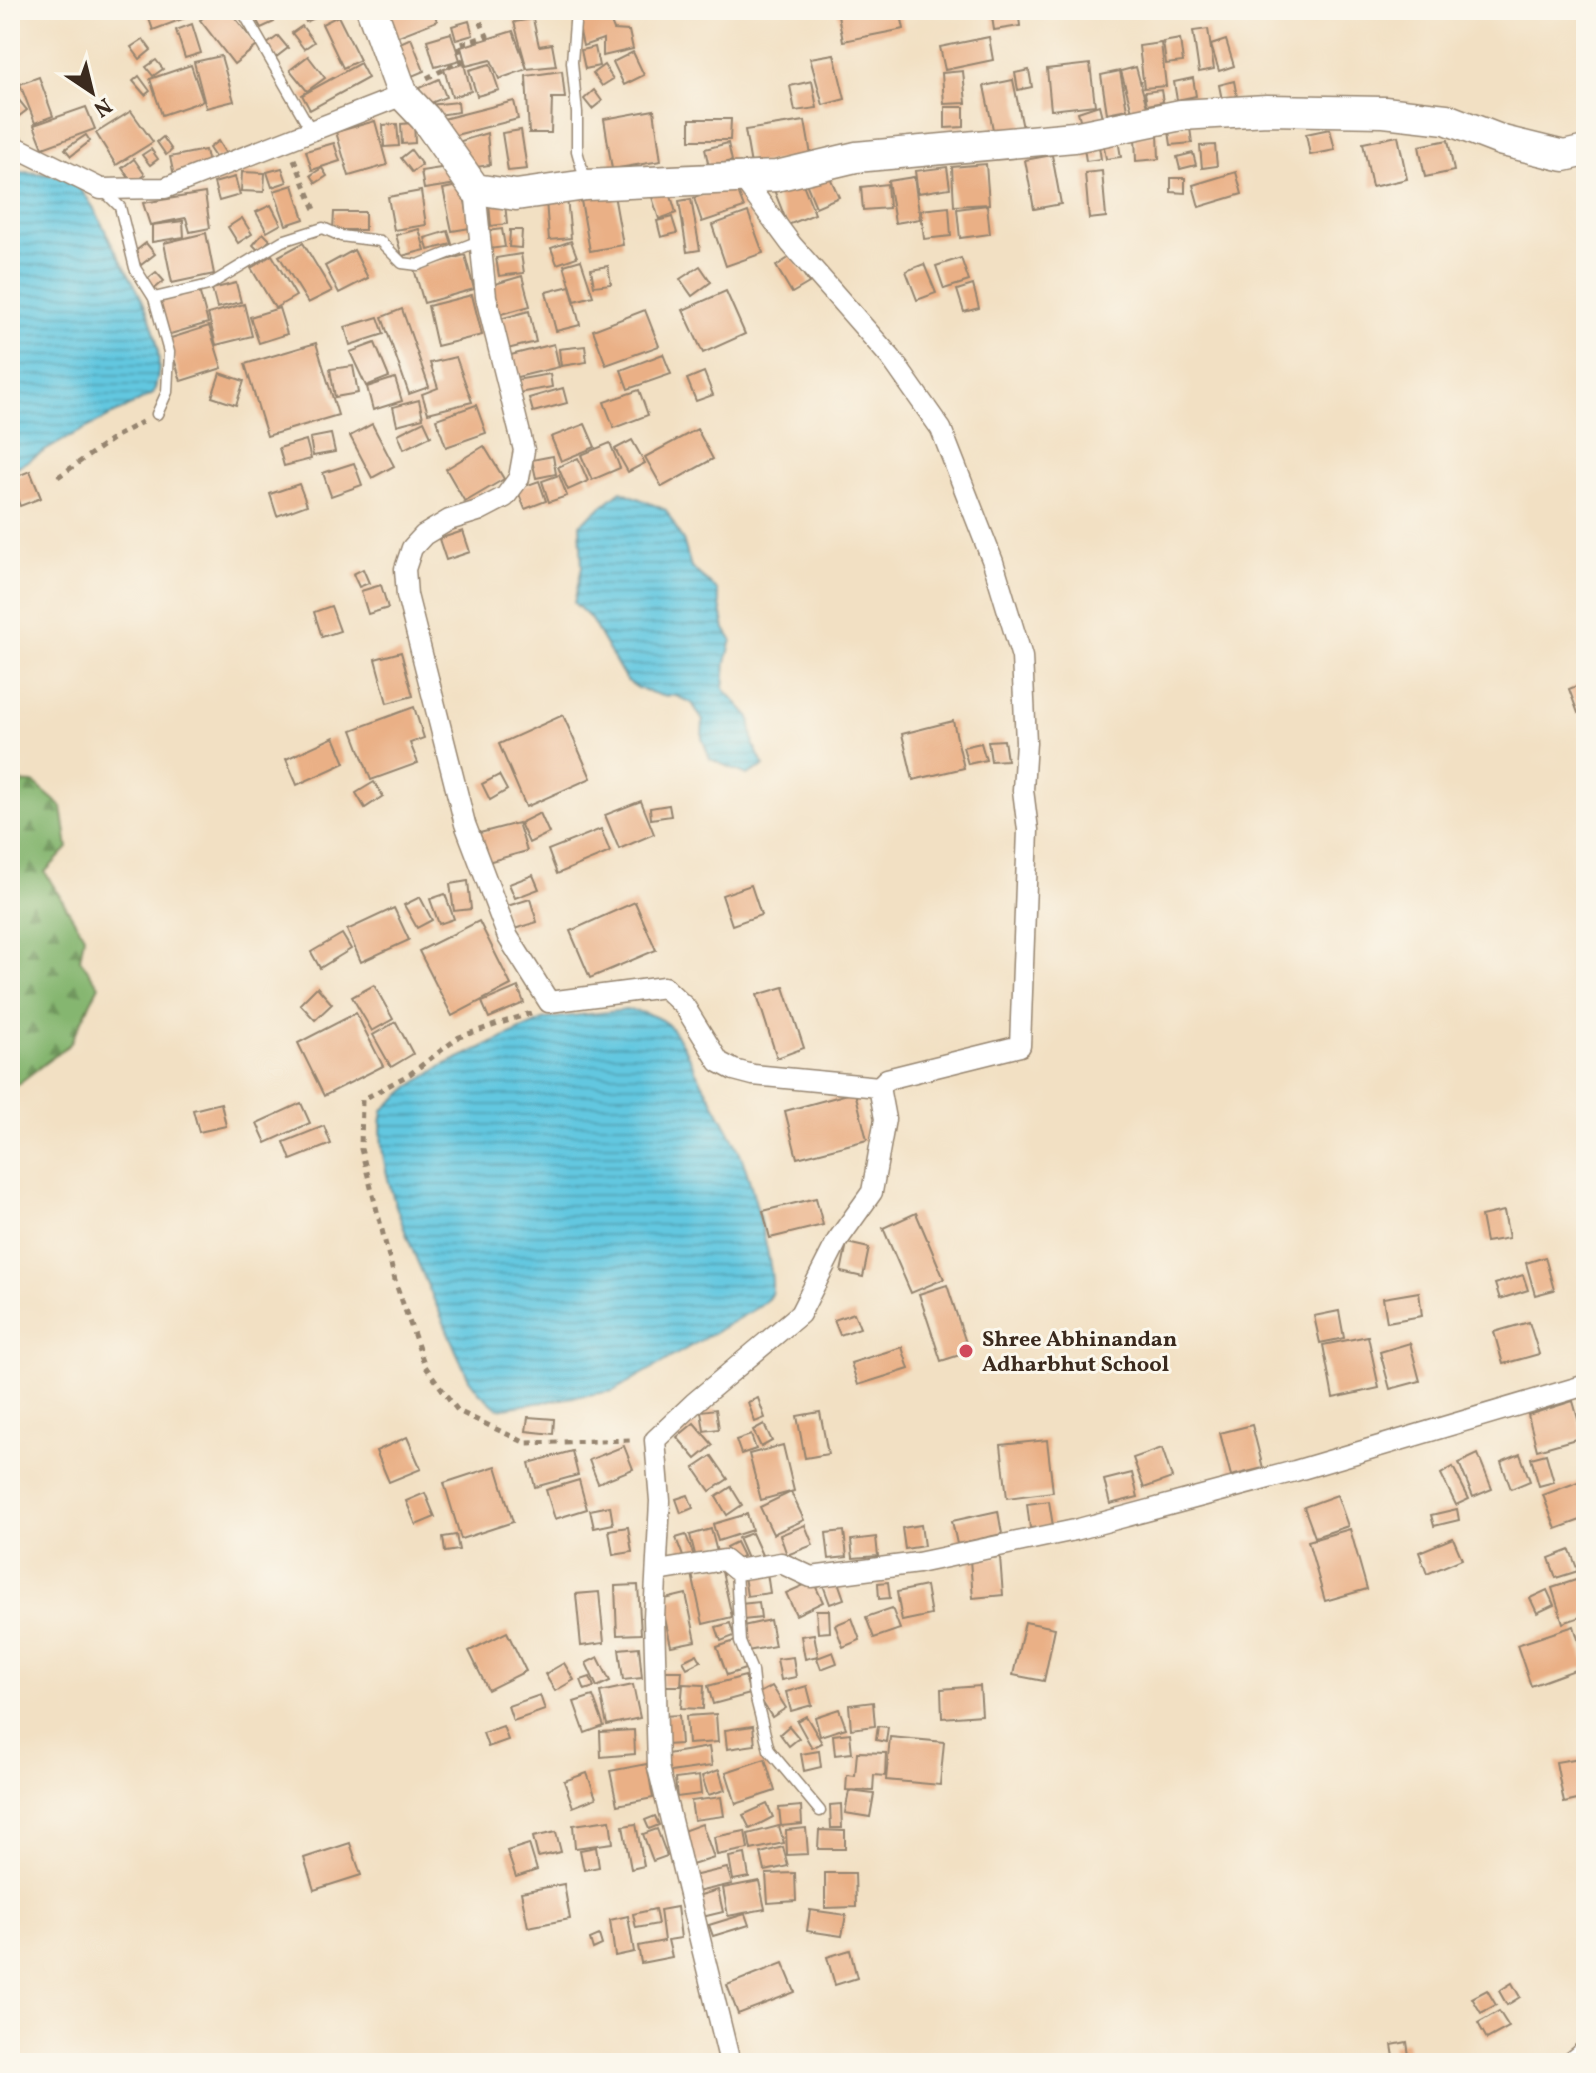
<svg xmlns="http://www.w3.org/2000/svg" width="1596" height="2073" font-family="Vollkorn,serif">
<defs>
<pattern id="forest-firs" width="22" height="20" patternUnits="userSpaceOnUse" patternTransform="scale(2)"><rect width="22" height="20" fill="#85b670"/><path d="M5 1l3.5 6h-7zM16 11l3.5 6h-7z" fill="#6e945b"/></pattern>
<pattern id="water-rules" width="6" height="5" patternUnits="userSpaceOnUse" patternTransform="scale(2)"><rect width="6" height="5" fill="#62c7e0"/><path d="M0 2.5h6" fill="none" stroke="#52a2b5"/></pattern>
</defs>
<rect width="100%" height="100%" fill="#fbf7ec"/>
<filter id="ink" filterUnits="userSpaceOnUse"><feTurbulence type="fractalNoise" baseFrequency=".0125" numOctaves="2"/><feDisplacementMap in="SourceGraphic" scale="16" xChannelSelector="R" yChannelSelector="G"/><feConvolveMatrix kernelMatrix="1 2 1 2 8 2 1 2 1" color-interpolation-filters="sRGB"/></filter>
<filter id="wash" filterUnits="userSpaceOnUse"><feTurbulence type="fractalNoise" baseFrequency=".006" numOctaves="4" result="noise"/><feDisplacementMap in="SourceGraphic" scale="32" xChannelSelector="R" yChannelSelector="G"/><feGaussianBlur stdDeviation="1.8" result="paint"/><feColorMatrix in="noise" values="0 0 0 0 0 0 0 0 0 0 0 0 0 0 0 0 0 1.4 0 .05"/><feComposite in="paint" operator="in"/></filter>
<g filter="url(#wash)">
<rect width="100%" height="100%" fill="#f2e0c3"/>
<!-- forest -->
<path fill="url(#forest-firs)" stroke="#607047" stroke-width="2" d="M10,782L34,783L62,807L68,848L45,872L84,936L80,959L99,986L70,1044L10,1090Z"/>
<!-- water -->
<g fill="url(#water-rules)" stroke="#4e787f" stroke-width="2">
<path d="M21,172C38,173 59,173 74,184C92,198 102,226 113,246C137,289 173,343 153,394L71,436L10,471V173Z"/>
<path d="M621,491L666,510L684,543L691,567L717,590L725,629L732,640L726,662L724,689L750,717L754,746L764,766L747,775L710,759L702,738L703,721L692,703L674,695L662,696L638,688L626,680L590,618L574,603L582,567L580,524Z"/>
<path d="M626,1010C641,1011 660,1016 670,1027C683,1041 689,1059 698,1075C712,1100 727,1125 739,1151C748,1171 778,1277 771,1294C768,1301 760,1306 753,1310L613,1391L498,1409L480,1393L469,1379C456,1353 446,1326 434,1300C412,1249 372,1165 383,1110L411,1086L444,1065L545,1019Z"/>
</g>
<g id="blocks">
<!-- building -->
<g fill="#eab086">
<path d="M146,10H186L188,17L153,30Z"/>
<path d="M214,10H229L257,46L234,64L200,20Z"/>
<path d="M300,10H333L306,22Z"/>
<path d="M381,10H433L437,21L391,39Z"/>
<path d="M837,10H900L904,29L843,41Z"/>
<path d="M991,10H1018L1020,26L994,30Z"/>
<path d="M269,13L274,22L261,28L256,19Z"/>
<path d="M607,13L614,30L629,31L633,49L603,56V39L583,46L577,18Z"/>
<path d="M338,16L360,60L343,68L322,24Z"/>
<path d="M533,19L539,46L552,44L556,66L527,69L514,22Z"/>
<path d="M469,21L473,35L456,40L452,26Z"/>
<path d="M192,24L201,53L185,58L176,30Z"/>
<path d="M302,26L314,42L304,49L292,33Z"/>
<path d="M1208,29L1214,69L1199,72L1193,31Z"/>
<path d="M513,31L527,69L499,79L491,60L466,66L461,47Z"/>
<path d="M451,33L460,60L435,67L427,40Z"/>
<path d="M278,36L288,48L275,58L266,45Z"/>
<path d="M989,37L993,60L945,70L940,47Z"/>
<path d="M411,38L424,71L405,79L391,47Z"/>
<path d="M143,39L151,50L140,59L131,47Z"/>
<path d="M1180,39L1183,62L1166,64L1163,42Z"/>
<path d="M1226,40L1234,66L1219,71L1211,45Z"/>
<path d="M1161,43L1166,86L1144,88L1139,46Z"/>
<path d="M595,47L599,66L585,69L581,50Z"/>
<path d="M633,52L644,75L624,85L613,62Z"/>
<path d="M834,54L845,99L823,105L810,58Z"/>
<path d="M221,56L234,101L206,108L194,62Z"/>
<path d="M308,56L325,78L307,91L290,70Z"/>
<path d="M156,60L163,69L153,76L146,67Z"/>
<path d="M360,63L368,78L310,110L302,95Z"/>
<path d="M464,64L471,91L452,97L444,69Z"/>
<path d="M490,64L499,90L477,96L469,70Z"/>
<path d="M1090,64L1095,105L1051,110L1047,69Z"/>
<path d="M191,65L203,101L162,115L150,79Z"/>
<path d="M604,65L613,79L602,86L593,73Z"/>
<path d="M1136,67L1147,107L1132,111L1121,71Z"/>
<path d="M1029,70L1032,87L1018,90L1015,73Z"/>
<path d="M562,71L565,98H552L551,133H529L526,76Z"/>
<path d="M963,71L966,103L944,104L942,73Z"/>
<path d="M1120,71L1127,109L1107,113L1101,75Z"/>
<path d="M139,76L150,91L145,95L133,81Z"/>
<path d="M39,77L53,116L35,123L20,84Z"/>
<path d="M1193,78L1196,96L1177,100L1174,82Z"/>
<path d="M439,79L446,97L426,105L419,88Z"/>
<path d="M1013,80L1024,133L995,139L984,86Z"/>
<path d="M812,81L817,108L795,111L790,86Z"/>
<path d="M1234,81L1237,97L1222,100L1219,85Z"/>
<path d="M10,89L27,110L10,123Z"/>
<path d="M594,90L602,101L592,109L584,99Z"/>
<path d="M1161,90L1163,102L1147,105L1145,92Z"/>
<path d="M514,101L518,119L448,137L443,119Z"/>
<path d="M458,102L459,112L431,116L429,105Z"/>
<path d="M1099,105L1102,117L1081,123L1078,112Z"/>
<path d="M86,107L95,129L43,148L34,125Z"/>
<path d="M945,107H964V127L945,128Z"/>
<path d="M654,110L661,161L612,169L604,119Z"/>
<path d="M131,111L153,142L116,165L96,133Z"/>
<path d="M690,119H731L730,140H690Z"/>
<path d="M375,121L387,165L349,176L336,132Z"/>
<path d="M805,121L811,155L751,165L745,130Z"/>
<path d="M414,123L415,143L402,144L401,124Z"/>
<path d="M397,124L399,146L384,147L383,125Z"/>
<path d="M1190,128L1192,143L1171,145L1169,131Z"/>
<path d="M1330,129L1335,150L1310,155L1306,134Z"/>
<path d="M521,130L527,169L508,171L502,133Z"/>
<path d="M487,133L490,165L462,169L448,145Z"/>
<path d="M1158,134L1159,159L1136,161L1135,136Z"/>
<path d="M86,135L90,141L71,156L65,149Z"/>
<path d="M1398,136L1407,179L1372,187L1363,143Z"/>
<path d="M163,137L172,150L166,155L157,142Z"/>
<path d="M1098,140L1101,159L1086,161L1083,142Z"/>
<path d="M1118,140L1121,157L1106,159L1103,142Z"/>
<path d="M1448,140L1454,171L1425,177L1419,146Z"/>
<path d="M218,141L226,154L217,160L209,148Z"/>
<path d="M334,143L340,161L312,170L306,151Z"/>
<path d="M728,143L732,161L709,167L705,149Z"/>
<path d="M1215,145L1217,166L1202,168L1200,146Z"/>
<path d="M151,149L158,159L150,165L142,155Z"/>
<path d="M205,150L209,168L174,176L170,157Z"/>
<path d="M411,150L422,165L412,172L401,158Z"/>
<path d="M1193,153L1196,165L1180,169L1177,157Z"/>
<path d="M1052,155L1061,204L1034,209L1025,160Z"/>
<path d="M134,159L145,175L133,184L122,168Z"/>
<path d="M986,164L989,204L954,206L952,167Z"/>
<path d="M454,166L457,184L424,189L421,171Z"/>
<path d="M947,167L950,188L918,193L915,171Z"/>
<path d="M282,168L287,182L272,187L267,172Z"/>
<path d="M322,168L327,176L316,183L311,175Z"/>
<path d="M1102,171L1106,217L1089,219L1085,173Z"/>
<path d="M242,172L265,173L264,192L241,191Z"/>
<path d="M1236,172L1242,194L1199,207L1193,185Z"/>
<path d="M828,173L839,197L816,207L806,183Z"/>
<path d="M235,177L240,195L219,201L214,183Z"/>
<path d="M914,177L920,219L895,223L888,181Z"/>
<path d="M1171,178H1185V193L1171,192Z"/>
<path d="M801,179L815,214L788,225L774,190Z"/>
<path d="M735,184L744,208L702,222L694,198Z"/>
<path d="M887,184L889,208L863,210L861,187Z"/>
<path d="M293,185L304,219L286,225L274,191Z"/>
<path d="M462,185L470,228L452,231L443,189Z"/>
<path d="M613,189L623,245L590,251L580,195Z"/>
<path d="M669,189L676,213L659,219L651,194Z"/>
<path d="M421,191L426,225L394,230L388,197Z"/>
<path d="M205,193L210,228L190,232L186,218L150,225L143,203Z"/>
<path d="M567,198L571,238L549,240L546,200Z"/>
<path d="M691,199L700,250L687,252L679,201Z"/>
<path d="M505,203L507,224L491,226L489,204Z"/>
<path d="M271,205L281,224L267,232L256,212Z"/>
<path d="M987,205L990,234L960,238L957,209Z"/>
<path d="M949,207L951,236L924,239L921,210Z"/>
<path d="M334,212H365V230H333Z"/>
<path d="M748,212L763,253L726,266L712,225Z"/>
<path d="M672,217L677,233L661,237L657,221Z"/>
<path d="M242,218L252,234L238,243L228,227Z"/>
<path d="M183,221L184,237L152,242V225Z"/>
<path d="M419,229L425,250L402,256L396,235Z"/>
<path d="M502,229L505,247L489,249L487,231Z"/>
<path d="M510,230H522L521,248L509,247Z"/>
<path d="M448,231L452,244L428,250L425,238Z"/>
<path d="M206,233L214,274L172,283L164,243Z"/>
<path d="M263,233L270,240L259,251L253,245Z"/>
<path d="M571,241L577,257L557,264L551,248Z"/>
<path d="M146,243L155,254L141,265L133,253Z"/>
<path d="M303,243L332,291L308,303L279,256Z"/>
<path d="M354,250L368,278L339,293L325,266Z"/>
<path d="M521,254L524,273L499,276L496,258Z"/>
<path d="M272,255L296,296L275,308L251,268Z"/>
<path d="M465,255L474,289L424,303L414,269Z"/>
<path d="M792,256L809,283L792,293L776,266Z"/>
<path d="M961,258L969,281L944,289L936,266Z"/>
<path d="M581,260L593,296L575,301L564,265Z"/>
<path d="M924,264L936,293L917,300L906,271Z"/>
<path d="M608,266L611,284L594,286L591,269Z"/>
<path d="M700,266L711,282L692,296L680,279Z"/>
<path d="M156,272L164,281L153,290L146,280Z"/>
<path d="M522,276L530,306L494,316L485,287Z"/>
<path d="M236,283L241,302L217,308L212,289Z"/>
<path d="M973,285L979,308L964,312L957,290Z"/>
<path d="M570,286L580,325L556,331L546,292Z"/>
<path d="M199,290L208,323L167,335L157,303Z"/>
<path d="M726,291L745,334L703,353L683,310Z"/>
<path d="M472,295L482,335L437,346L428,306Z"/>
<path d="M244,304L252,336L216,345L208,314Z"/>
<path d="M279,308L287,334L259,343L250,317Z"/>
<path d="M402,309L429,387L409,394L382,317Z"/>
<path d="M645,310L659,346L606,365L593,330Z"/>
<path d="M529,311L536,342L503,350L496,320Z"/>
<path d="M378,317L384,334L350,345L345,327Z"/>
<path d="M209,326L222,368L181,381L168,339Z"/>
<path d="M316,343L338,415L267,436L245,364Z"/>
<path d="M375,343L389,377L366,386L350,352Z"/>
<path d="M554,344L559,367L513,378L507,356Z"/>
<path d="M585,346L587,362L561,366L559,349Z"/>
<path d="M663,354L671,374L628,389L621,370Z"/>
<path d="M456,357L472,402L428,413L422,394L438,388L430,363Z"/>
<path d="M353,366L358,393L335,397L330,369Z"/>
<path d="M704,372L713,395L696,401L687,379Z"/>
<path d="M220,373L244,381L236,405L212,397Z"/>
<path d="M550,374L552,387L518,393L516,380Z"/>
<path d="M395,378L402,401L373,410L367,387Z"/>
<path d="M563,388L567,403L533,412L529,398Z"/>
<path d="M639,390L648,415L614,428L604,402Z"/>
<path d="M419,400L423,418L397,425L393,407Z"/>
<path d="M476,405L486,433L446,447L436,419Z"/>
<path d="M424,421L431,436L404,449L398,434Z"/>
<path d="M372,424L394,466L372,478L350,436Z"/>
<path d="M585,424L595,447L561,461L551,437Z"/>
<path d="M697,429L713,459L662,487L645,457Z"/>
<path d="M331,434L335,452L313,456L310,438Z"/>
<path d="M306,440L311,459L284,466L279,448Z"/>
<path d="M632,440L645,463L628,472L615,449Z"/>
<path d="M610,443L620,468L592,480L581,455Z"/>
<path d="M484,446L504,479L465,502L446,469Z"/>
<path d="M553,456L556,474L536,478L532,460Z"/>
<path d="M578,458L588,481L568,490L558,467Z"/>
<path d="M354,463L362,485L331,496L323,473Z"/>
<path d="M30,471L41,498L20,506L10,479Z"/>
<path d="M559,475L567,496L549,502L542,481Z"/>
<path d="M539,481L546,501L525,509L517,489Z"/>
<path d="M299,484L307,505L277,516L270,494Z"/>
<path d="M463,531L470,552L446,560L439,539Z"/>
<path d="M363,569L369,583L359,587L353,574Z"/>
<path d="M381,585L388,608L368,614L361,591Z"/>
<path d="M331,606L340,631L322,637L314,612Z"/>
<path d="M401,652L413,696L387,703L375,659Z"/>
<path d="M1586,682V710L1578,713L1569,689Z"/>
<path d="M414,707L424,738L410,743L418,763L371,780L352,730Z"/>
<path d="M563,715L591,778L526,807L499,744Z"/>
<path d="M953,721L964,768L913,780L902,734Z"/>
<path d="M334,737L345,763L297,785L286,759Z"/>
<path d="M1004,740L1007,760L991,761L988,741Z"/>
<path d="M981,743L986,760L968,764L963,747Z"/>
<path d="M499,775L507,790L490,800L482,784Z"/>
<path d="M374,782L383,796L365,808L356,793Z"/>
<path d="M641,801L654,834L619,849L605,815Z"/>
<path d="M669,805L671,816L651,819L650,808Z"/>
<path d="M540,813L549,833L529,843L520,823Z"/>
<path d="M518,823L527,851L484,863L476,834Z"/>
<path d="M601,829L610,852L557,874L548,850Z"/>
<path d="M533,875L539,889L515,898L509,884Z"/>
<path d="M468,881L471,909L454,911L450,884Z"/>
<path d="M751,885L761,915L732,925L722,895Z"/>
<path d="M445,894L454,919L439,924L430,899Z"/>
<path d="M420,897L432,920L417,928L404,905Z"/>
<path d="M530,899L537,922L511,930L504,907Z"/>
<path d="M635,902L656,950L590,978L570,931Z"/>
<path d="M394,908L409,940L361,962L347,930Z"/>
<path d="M479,921L511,985L452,1016L419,951Z"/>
<path d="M342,934L351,949L320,968L311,952Z"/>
<path d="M374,985L393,1019L372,1031L352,997Z"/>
<path d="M317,987L332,1004L315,1020L300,1004Z"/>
<path d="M518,987L524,1003L489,1018L482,1002Z"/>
<path d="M784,987L804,1048L777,1058L757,995Z"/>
<path d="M356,1013L383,1066L324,1096L298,1043Z"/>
<path d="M396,1022L413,1054L391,1067L373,1035Z"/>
<path d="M855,1092L867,1140L797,1158L785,1111Z"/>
<path d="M221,1103L226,1126L199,1132L193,1110Z"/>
<path d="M301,1103L310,1123L266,1143L257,1123Z"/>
<path d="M324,1126L331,1144L291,1160L284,1142Z"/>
<path d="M816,1198L823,1225L770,1238L763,1211Z"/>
<path d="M1504,1211L1509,1238L1486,1242L1481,1216Z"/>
<path d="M916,1213L944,1279L911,1293L883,1228Z"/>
<path d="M847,1243L869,1248L863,1277L841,1272Z"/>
<path d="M1545,1257L1554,1290L1535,1295L1526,1263Z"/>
<path d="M1523,1275L1528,1290L1500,1299L1495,1284Z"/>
<path d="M947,1285L969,1352L941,1361L919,1294Z"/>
<path d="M1419,1292L1422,1316L1387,1322L1383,1298Z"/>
<path d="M1339,1311L1344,1338L1320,1343L1314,1316Z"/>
<path d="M854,1313L860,1328L840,1335L834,1320Z"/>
<path d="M1529,1322L1539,1354L1503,1364L1494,1332Z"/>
<path d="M1368,1336L1379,1388L1333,1398L1323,1345Z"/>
<path d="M1410,1343L1420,1381L1390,1389L1380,1352Z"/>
<path d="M902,1347L909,1369L858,1385L851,1363Z"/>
<path d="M758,1398L765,1418L755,1422L748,1402Z"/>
<path d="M1573,1401L1583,1437L1537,1450L1528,1415Z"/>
<path d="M716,1409L719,1429L704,1431L701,1411Z"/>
<path d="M820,1412L828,1454L805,1458L797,1416Z"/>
<path d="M528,1417L554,1419L553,1434L526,1431Z"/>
<path d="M694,1423L713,1445L696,1459L677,1437Z"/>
<path d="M764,1424L772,1441L761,1447L753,1430Z"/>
<path d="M1252,1425L1263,1468L1231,1476L1220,1433Z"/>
<path d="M751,1435L756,1449L741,1454L736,1440Z"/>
<path d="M407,1437L421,1469L389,1482L376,1451Z"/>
<path d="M1047,1440L1053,1492L1007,1498L1001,1445Z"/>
<path d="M783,1445L794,1491L761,1500L749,1454Z"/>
<path d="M624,1446L633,1469L598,1483L589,1460Z"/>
<path d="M1162,1448L1172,1478L1144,1488L1133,1458Z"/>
<path d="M572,1451L578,1475L535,1487L529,1463Z"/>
<path d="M1478,1454L1492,1489L1473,1497L1459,1463Z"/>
<path d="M1520,1454L1530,1481L1511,1489L1501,1462Z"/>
<path d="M1546,1454L1554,1482L1539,1486L1531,1458Z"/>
<path d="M712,1456L728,1479L710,1491L694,1468Z"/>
<path d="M496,1466L513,1522L461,1539L444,1483Z"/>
<path d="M1453,1467L1469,1499L1456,1505L1441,1474Z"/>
<path d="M1132,1473L1138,1497L1110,1504L1104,1480Z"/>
<path d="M1586,1479V1518L1556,1529L1543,1495Z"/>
<path d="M579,1480L587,1509L555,1519L546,1490Z"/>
<path d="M731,1487L742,1505L727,1515L716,1497Z"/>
<path d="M791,1492L804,1520L773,1534L760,1507Z"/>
<path d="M425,1493L435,1517L416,1525L406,1501Z"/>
<path d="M688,1495L693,1508L681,1513L676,1499Z"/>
<path d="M1337,1495L1348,1526L1315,1537L1304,1507Z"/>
<path d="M1049,1501L1053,1526L1030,1528L1027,1504Z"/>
<path d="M610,1506L613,1524L594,1528L590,1510Z"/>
<path d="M1457,1509L1459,1520L1434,1526L1431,1515Z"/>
<path d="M998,1511L1002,1534L957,1544L952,1521Z"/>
<path d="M747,1514L752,1530L718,1541L713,1524Z"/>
<path d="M805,1525L813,1545L787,1555L780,1535Z"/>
<path d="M921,1525L924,1546L905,1549L902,1528Z"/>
<path d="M628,1527L632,1552L613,1555L609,1530Z"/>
<path d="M711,1529L717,1552L696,1558L690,1535Z"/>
<path d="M1350,1529L1367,1589L1325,1601L1308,1541Z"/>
<path d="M844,1531L847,1557L829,1559L826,1533Z"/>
<path d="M752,1533L762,1555L748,1561L738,1538Z"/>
<path d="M456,1535L459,1550L445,1552L443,1537Z"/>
<path d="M686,1535L694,1556L684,1559L676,1538Z"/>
<path d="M876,1537L878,1556L853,1558L851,1540Z"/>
<path d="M1453,1538L1462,1559L1427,1574L1419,1552Z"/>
<path d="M736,1542L743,1556L733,1561L726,1547Z"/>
<path d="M1570,1550L1578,1571L1556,1578L1549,1558Z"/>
<path d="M1000,1557L1003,1595L973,1598L970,1560Z"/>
<path d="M721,1567L732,1617L703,1624L692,1574Z"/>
<path d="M767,1573L770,1593L747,1596L744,1576Z"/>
<path d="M1585,1577L1586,1615L1563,1623L1552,1588Z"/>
<path d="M837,1579L844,1599L830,1604L823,1585Z"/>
<path d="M813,1581L823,1602L796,1615L786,1593Z"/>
<path d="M888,1582L890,1598L879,1599L878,1583Z"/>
<path d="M638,1585L641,1634L617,1635L615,1586Z"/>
<path d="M926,1586L931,1615L902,1621L897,1592Z"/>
<path d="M1547,1590L1554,1605L1537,1613L1530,1598Z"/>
<path d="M599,1592L604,1643L581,1646L576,1594Z"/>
<path d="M686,1594L696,1641L671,1646L661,1600Z"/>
<path d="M759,1602L761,1618L743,1620L741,1604Z"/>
<path d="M892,1608L900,1629L874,1638L866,1617Z"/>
<path d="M816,1610H829L830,1632L818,1633Z"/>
<path d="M852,1618L860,1640L843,1647L835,1625Z"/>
<path d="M770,1620L775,1646L747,1651L743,1626Z"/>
<path d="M1025,1622L1055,1628L1044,1681L1013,1675Z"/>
<path d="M730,1623L734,1636L721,1641L716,1627Z"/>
<path d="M1574,1626L1586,1666L1531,1686L1517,1645Z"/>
<path d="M507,1632L526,1671L488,1690L469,1651Z"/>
<path d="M814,1634L818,1656L805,1659L801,1636Z"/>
<path d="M735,1641L745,1669L727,1675L717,1647Z"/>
<path d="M639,1647L642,1678L623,1680L619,1649Z"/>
<path d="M833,1652L837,1663L821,1669L817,1658Z"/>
<path d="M697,1654L701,1661L687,1668L683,1661Z"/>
<path d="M598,1657L610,1681L597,1687L586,1663Z"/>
<path d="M793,1657L796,1677L781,1680L777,1659Z"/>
<path d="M564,1663L574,1680L555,1691L545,1674Z"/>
<path d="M662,1671H682L681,1686H662Z"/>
<path d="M745,1676L750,1694L713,1704L708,1686Z"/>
<path d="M590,1677L594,1687L585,1690L581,1680Z"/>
<path d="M683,1684L704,1685L703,1709L681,1708Z"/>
<path d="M633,1685L640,1718L607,1725L600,1692Z"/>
<path d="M772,1686L786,1708L772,1717L757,1694Z"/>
<path d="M807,1686L812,1705L791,1711L786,1692Z"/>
<path d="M980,1686L982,1715L942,1718L941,1689Z"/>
<path d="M540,1695L545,1710L513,1721L508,1706Z"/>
<path d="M593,1696L604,1726L585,1733L574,1702Z"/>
<path d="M873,1702L875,1726L851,1729L849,1705Z"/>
<path d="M839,1709L846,1728L820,1736L815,1717Z"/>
<path d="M716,1714L718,1742L688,1744L686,1716Z"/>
<path d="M679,1715L681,1744L665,1745L663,1716Z"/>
<path d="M806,1716L822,1743L812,1748L797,1721Z"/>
<path d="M503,1726L508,1740L488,1747L483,1733Z"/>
<path d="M753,1726L755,1745L727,1749L725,1730Z"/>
<path d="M789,1726L799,1738L789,1746L780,1734Z"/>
<path d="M878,1726L888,1727L886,1742L876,1740Z"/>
<path d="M634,1730L635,1754L601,1757L600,1732Z"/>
<path d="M850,1733L852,1753L835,1755L833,1735Z"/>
<path d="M890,1737L944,1742L940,1785L886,1780Z"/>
<path d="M709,1747L712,1766L663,1773L661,1755Z"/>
<path d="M819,1751L821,1767L804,1771L801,1754Z"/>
<path d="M857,1752L886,1753L885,1776L874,1775L873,1791L846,1790L847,1775L855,1776Z"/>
<path d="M1586,1757V1798L1564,1803L1556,1762Z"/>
<path d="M765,1759L775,1791L736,1804L726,1772Z"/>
<path d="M647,1764L653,1798L617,1805L610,1771Z"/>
<path d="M719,1770L725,1790L708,1795L702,1776Z"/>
<path d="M587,1773L596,1798L573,1807L564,1781Z"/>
<path d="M699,1776L701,1794L677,1797L675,1779Z"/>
<path d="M849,1791L874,1794L870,1817L845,1813Z"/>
<path d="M721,1797L724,1816L694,1820L691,1801Z"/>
<path d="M767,1804L773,1817L750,1829L743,1815Z"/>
<path d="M841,1804L842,1828H831L830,1805Z"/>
<path d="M801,1806L802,1824L781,1826L779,1808Z"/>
<path d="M655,1816L659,1825L649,1829L645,1820Z"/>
<path d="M610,1820L613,1843L575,1848L573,1825Z"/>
<path d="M636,1824L644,1866L631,1869L623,1826Z"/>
<path d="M702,1824L714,1858L692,1865L680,1832Z"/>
<path d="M779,1826L784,1843L751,1850L748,1834Z"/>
<path d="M806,1828L808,1854L787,1855L786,1830Z"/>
<path d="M657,1829L667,1856L653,1861L643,1834Z"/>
<path d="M819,1830L845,1831V1849H818Z"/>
<path d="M745,1831L748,1849L717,1855L714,1837Z"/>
<path d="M556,1832L561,1852L538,1857L533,1837Z"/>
<path d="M350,1843L361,1875L314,1890L304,1858Z"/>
<path d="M529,1844L537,1870L516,1877L507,1851Z"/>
<path d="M596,1847L599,1867L584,1870L580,1850Z"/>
<path d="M783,1847L788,1866L765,1871L761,1853Z"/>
<path d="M745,1854L749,1877L733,1880L729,1857Z"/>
<path d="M727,1868L732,1884L697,1892L693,1876Z"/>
<path d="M795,1873L796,1901L768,1903L766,1874Z"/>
<path d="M825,1873H855L856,1907L825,1908Z"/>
<path d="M759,1881L765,1909L728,1916L723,1888Z"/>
<path d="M564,1884L570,1919L528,1927L521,1892Z"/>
<path d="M718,1890L723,1912L702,1917L697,1896Z"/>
<path d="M677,1907L681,1938L668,1940L672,1957L641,1963L638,1946L664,1941L660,1910Z"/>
<path d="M655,1909L658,1924L636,1928L633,1914Z"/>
<path d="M810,1910L846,1915L842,1936L807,1931Z"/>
<path d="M745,1914L749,1925L713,1936L709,1925Z"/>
<path d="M628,1916L634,1952L615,1956L610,1920Z"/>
<path d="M599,1935L602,1945L593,1949L590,1939Z"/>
<path d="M850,1950L857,1978L835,1985L827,1957Z"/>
<path d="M783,1963L795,1992L738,2014L727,1985Z"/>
<path d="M1512,1983L1520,1997L1507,2005L1499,1991Z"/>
<path d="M1487,1990L1496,2005L1481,2013L1472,1998Z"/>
<path d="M1499,2011L1509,2027L1487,2039L1478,2023Z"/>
<path d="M1407,2042L1410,2063H1395L1392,2045Z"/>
</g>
</g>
</g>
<g filter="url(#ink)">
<use href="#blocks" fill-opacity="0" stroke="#968570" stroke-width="2"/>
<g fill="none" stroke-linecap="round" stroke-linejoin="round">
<!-- lane casing -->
<g stroke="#968570" stroke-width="13">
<g id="lane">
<path d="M242,10L311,130"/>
<path d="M576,10L572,62L577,113V151L586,183"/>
<path d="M103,190L120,207L135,268L154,298L169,352L167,392L157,414"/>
<path d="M154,298L209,285L282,241L323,228L341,236L380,241L402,263L418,265L479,241"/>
<path d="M736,1570L740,1642L752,1671L754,1691L769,1750L820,1811"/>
</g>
</g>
<!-- street casing -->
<g stroke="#968570" stroke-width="23">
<g id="street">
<path d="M10,144L101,189L165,188L403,95"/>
<path d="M743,179L791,244L891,358L941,429L993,562L1022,657L1026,742L1023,790L1028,830L1020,1046L887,1079L879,1087"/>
<path d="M475,189L486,297L524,450L519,478L505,497L478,511L449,520L424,535L412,548L405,569L407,595L465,824L508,937L549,1002L664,987L685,1007L719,1062L734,1070L753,1075L879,1087L885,1119L872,1192L837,1241L800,1314L694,1403L655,1440L660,1501L654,1618L658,1767L730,2063"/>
<path d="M658,1571L724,1560L736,1570L781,1563L811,1577L918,1563L1075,1530L1295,1471L1586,1385"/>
<path d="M1570,2063L1586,2050"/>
</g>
</g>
<!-- secondary casing -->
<g stroke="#968570" stroke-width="33">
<path id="secondary" d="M372,10L403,95L425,118L475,189L516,195L586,185L776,176L856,157L1074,137L1181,115L1267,110L1384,112L1446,119L1503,141L1564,156L1586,151"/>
</g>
<!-- path -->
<g stroke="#968570" stroke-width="5" stroke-dasharray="6 6" stroke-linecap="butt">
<path d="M427,78L463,60L458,45L487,36L475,10"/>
<path d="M294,159L316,212"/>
<path d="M58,477L118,435L142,422"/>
<path d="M531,1013L459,1037L410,1074L362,1100L361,1149L396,1284L425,1366L458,1411L526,1443L634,1440"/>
</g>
<!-- lane -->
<use href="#lane" stroke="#fff" stroke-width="10"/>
<!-- street -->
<use href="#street" stroke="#fff" stroke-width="20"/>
<!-- secondary -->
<use href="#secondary" stroke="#fff" stroke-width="30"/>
</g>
</g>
<!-- markers -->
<circle fill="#d1495b" stroke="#fbf7ec" stroke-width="3" cx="966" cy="1351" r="8"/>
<g text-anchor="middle" stroke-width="6" stroke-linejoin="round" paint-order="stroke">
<!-- poi labels -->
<g font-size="22" font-weight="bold" fill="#3b2a1e" stroke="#fbf7ec" text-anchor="start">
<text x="982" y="1346">Shree Abhinandan<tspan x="982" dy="25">Adharbhut School</tspan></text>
</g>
</g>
<!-- margin -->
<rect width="1596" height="2073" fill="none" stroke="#fbf7ec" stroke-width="40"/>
<!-- north arrow -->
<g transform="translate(92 92) rotate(145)" stroke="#fbf7ec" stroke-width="6" paint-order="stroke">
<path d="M0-6L14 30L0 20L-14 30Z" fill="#3b2a1e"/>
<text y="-12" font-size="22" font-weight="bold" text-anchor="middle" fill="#3b2a1e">N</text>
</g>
</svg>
